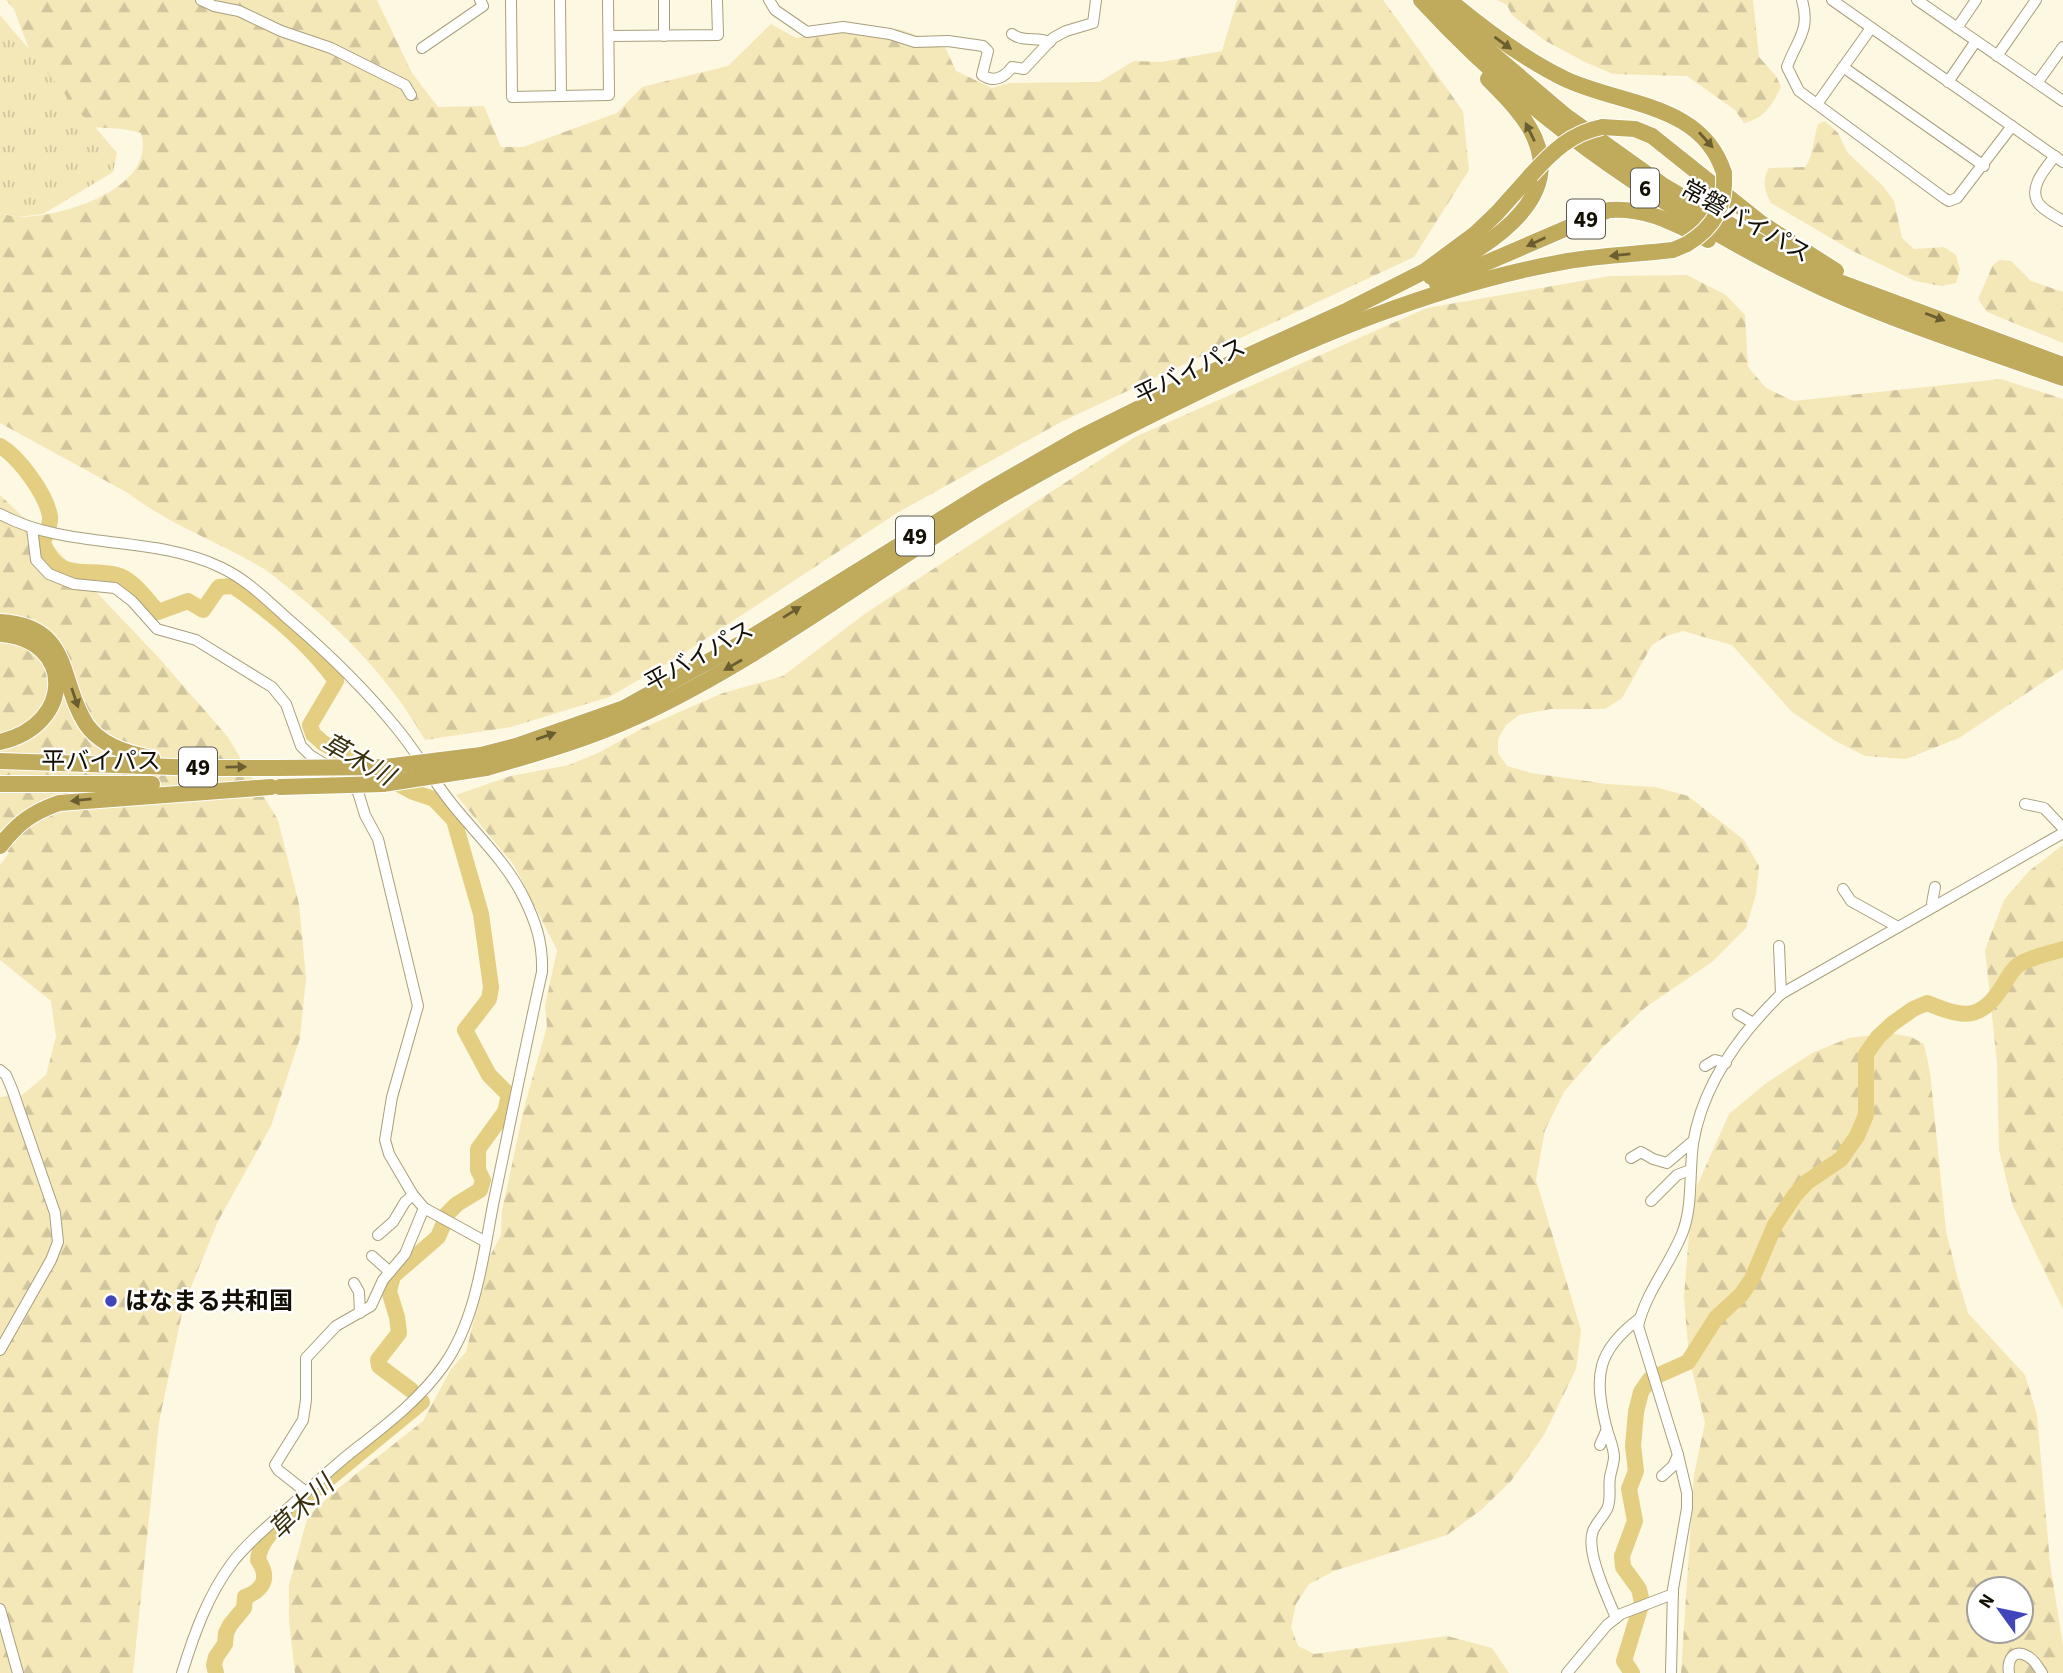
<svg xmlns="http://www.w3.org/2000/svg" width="2063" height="1673" font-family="'Source Sans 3','Noto Sans JP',sans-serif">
<defs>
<pattern id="grass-tufts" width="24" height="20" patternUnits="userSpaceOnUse" patternTransform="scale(1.75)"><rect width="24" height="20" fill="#f4e7b8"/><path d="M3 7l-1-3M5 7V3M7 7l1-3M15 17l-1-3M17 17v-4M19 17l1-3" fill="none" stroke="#d0c59d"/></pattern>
<pattern id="forest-firs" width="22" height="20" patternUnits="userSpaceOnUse" patternTransform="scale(1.75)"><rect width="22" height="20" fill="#f4e7b8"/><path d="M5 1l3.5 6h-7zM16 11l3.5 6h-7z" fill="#d0c59d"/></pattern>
</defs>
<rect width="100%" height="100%" fill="#fdf8e1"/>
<!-- grass -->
<path fill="url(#grass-tufts)" d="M0,15L117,153L113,172L43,214L18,217L0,213Z"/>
<!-- forest -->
<g fill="url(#forest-firs)" fill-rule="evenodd">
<path d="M6,0H377L412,73L438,107L484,106L501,147H523L617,113L642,87L728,66L771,24L796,38L851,29L862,33L899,29L944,45L956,71L992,88L1009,83L1099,82L1134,61L1161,62L1222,51L1237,0H1383L1463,111L1469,170L1414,257L1061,422L897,513L675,659L609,697L511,727L425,740C393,683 345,633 294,592C284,585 274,575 264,569C220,542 169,525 128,493L0,423V213C7,215 14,217 22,217C63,216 157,189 141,133L123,129L92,127L30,52L14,9Z"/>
<path d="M1497,0H1753L1759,57L1776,76L1781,87C1772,105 1765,118 1744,123L1735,110L1687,76L1613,74L1585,62L1544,40L1512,15L1507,5Z"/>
<path d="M1825,121L1838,133L1847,152L1883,186L1894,201L1902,238L1914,249L1944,247L1956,255L1960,270L1956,283L1942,286L1915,281L1851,250L1771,203C1764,191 1762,179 1769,168L1805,167C1813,158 1814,136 1818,124Z"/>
<path d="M2000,260L2011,261L2031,281L2063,292V343L1987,312L1978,299L1993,265Z"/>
<path d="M1687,275L1726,295L1745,315L1748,367L1766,388L1793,401L2001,379L2063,399V669L1959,738L1906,759L1865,756L1834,740L1792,712L1732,645L1683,631L1666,636L1652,645L1622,698L1605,709H1551L1519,715L1506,725L1498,739V753L1507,766L1531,773L1607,784L1655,787L1688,796L1744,840L1759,866L1756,894L1746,928L1712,962L1646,1007L1601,1049L1564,1092L1545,1130L1536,1180L1581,1330L1576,1369L1544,1435L1511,1481L1481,1510L1447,1535L1334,1571L1309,1584L1296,1604L1291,1627L1298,1646L1314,1654L1447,1636L1492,1648L1509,1673H295L289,1621V1585L308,1516L336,1490L423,1421L451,1369L466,1352L489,1258L501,1235L502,1211L524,1108L547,1026L545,1006L557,950L514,865L456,795L511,776L569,765L600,752L643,728L723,693L783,676L866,613L1135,437L1427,308L1610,276Z"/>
<path d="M0,495L47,540L159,658L227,736L278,820L299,904L306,978L300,1038L271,1126L218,1221L184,1304L159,1422L133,1673H0V1097L21,1096L46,1075L56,1037L51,1001L0,960V865L9,853L0,841Z"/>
<path d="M2063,845V1309L2013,1206L1999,1150L1997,1063L1985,950L2004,900L2029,871Z"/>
<path d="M1890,1033L1911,1037L1924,1044L1930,1072L1946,1231L1958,1279L1968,1313L2025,1375L2037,1415L2050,1563L2063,1645V1673H1681L1694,1475L1705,1423L1689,1358L1684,1297L1689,1234L1697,1186L1729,1114L1765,1084L1812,1053L1849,1038ZM1979,1589H2021V1631H1979Z"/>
</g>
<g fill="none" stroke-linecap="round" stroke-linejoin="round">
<!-- river -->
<g stroke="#e3ce81" stroke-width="16">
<path d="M0,446C19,457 47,495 50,517C51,525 45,536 43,543C60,584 85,567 117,575C133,579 147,600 158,612L188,601L203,610L219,587L233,586C271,612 309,643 336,681L310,725L313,734L323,743L413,792L434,799L454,820L481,914L491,987L489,999L465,1030L489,1075L509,1095L505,1112L478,1149V1170L483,1180L480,1190L457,1204L446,1215"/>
<path d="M411,1390L379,1366L378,1360L399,1333L397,1317L389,1291L393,1276L438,1237L444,1223"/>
<path d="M216,1673L214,1665L216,1657L225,1644L226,1633L230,1625L244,1608L245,1597C264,1590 270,1577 258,1560C260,1534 289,1519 304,1499L422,1402"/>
<path d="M1632,1673L1624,1661L1642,1602L1639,1589L1623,1567L1622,1556L1635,1521L1629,1489L1636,1471L1633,1446L1636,1412L1641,1392L1650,1379L1688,1362L1716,1318L1741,1295L1752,1279L1775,1225L1795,1195L1807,1182L1841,1159L1857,1136L1866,1115V1054L1878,1037L1892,1024L1913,1009L1927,1003C1957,1015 1977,1023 1998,993C2005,984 2009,973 2017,966C2029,957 2049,954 2063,949"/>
</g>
<!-- minor casing -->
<g stroke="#a99f7c" stroke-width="12">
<g id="minor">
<path d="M201,0L214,6L239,11L281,31L331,48L405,85L411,95"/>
<path d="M511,0L512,97L609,95L608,0"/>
<path d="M560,0L561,96"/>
<path d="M664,0V36"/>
<path d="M769,0L775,10L807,32L843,27L890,34L915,42L948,41L983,46L988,51L982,75C994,83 1004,78 1012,67L1024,69L1053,38L1066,31L1093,23L1096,0"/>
<path d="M1802,0C1811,31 1796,41 1787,67L1799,91L1944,198L1949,201L1957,198L2012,126"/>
<path d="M1832,0L2063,162"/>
<path d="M1917,0L2063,101"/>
<path d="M1957,28L1976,0"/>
<path d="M1012,34C1025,43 1037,36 1050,42"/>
<path d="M609,36L718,35L717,0"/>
<path d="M422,48L483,6L480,0"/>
<path d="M1997,56L2036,0"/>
<path d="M1843,67L1984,166"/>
<path d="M1948,82L1976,41"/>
<path d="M2037,83L2063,47"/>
<path d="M1817,104L1871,28"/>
<path d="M2055,156C2046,168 2027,188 2039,204C2044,211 2056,216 2063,221"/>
<path d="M0,514C69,551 150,534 220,567C246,579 266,599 287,618C327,652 366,690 399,731C418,755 433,780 452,804C476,834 506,862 523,896C536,922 543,943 542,972C525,1048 510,1124 494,1200C483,1255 477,1318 444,1365C419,1401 382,1428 348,1455C326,1473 306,1492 285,1511C267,1527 247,1543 232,1563C208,1595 194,1634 182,1673"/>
<path d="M32,528L36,560L49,574L74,584L115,588L132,601L157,629L196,640L272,687L286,704L301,746L310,755L334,770L358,792L365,815L378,839L418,1006L392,1097L385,1140L389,1154L413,1195L424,1208L486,1242"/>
<path d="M2025,804L2044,808L2063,828"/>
<path d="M1843,889L1851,901L1898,927"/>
<path d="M1935,906L1932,903L1935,887"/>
<path d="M1779,946L1781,994"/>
<path d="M1738,1014L1753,1023"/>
<path d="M1705,1066L1715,1060L1726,1063"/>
<path d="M0,1070L6,1075L12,1089L55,1213L58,1242L51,1260L0,1350"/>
<path d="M1631,1158L1641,1152L1653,1159L1667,1163L1693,1141"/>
<path d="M1651,1201L1677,1175L1690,1170"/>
<path d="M378,1235L393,1222L405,1202L413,1195"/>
<path d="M372,1256L390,1272"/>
<path d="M354,1283L359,1292L360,1313"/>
<path d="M1600,1445L1607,1429"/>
<path d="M1662,1476L1673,1466L1678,1455"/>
<path d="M306,1492L278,1470L275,1465L303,1420L306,1400V1358L336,1326L371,1306L383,1280L405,1254L424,1208"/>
<path d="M0,1609L18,1673"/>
<path d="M1616,1618C1608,1598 1585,1551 1593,1531C1596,1523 1603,1517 1607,1509C1612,1499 1608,1488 1610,1477C1611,1471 1614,1463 1614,1457C1614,1447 1608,1435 1606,1426C1594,1376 1596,1351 1640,1318"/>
<path d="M1567,1673L1607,1625L1621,1614L1673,1594"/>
<path d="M1671,1673L1673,1589L1687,1508V1493L1678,1455L1638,1326C1646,1292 1669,1266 1682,1234C1693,1207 1689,1173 1693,1144C1702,1086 1740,1034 1781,994L2063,833"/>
<path d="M2009,1673C2007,1661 2013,1648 2027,1656C2034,1659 2038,1667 2042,1673"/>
</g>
</g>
<!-- highway casing -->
<g stroke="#fff" stroke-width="18">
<g id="highway">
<path d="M1421,0C1533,122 1674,219 1824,289C1902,324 1983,350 2063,378"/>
<path d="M1437,0L1487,49L1566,116L1664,186L1771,249L1834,280L2063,365"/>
<path d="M1454,4C1489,33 1524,59 1565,79C1623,106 1702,103 1724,173"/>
<path d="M1602,127L1635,129L1652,136L1761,223L1836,271"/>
<path d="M1431,277C1483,247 1573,201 1529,127C1518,109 1503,94 1488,79"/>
<path d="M1437,284L1609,210C1646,207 1675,224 1708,240"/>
<path d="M0,622C73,626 58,681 86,724C100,745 129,754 152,758"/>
<path d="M0,634C75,639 75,725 0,742"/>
<path d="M481,755L516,746L624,708L740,644L985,492L1079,438L1212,372L1348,310L1425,271L1475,234L1497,213L1531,175"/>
<path d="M0,761L203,768H277"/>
<path d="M486,768C536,754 588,739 636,717C759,660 867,576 983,506C1051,465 1122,429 1192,395C1312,337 1437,284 1568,261C1603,255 1638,254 1673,250L1687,244"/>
<path d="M0,784H152"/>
<path d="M0,846C18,823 31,813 59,803L271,787"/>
</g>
</g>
<!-- minor -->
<use href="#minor" stroke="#fff" stroke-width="10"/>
<!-- highway -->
<use href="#highway" stroke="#c0ab5d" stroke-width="16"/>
<!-- highway-bridge casing -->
<g stroke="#fff" stroke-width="18" stroke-linecap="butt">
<g id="highway-bridge">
<path d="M1531,175C1552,152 1571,133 1602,127"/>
<path d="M1687,244C1715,227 1726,205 1724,173"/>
<path d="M277,768L385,767L481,755"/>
<path d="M280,787L383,784L486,768"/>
</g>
</g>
<!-- highway-bridge -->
<use href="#highway-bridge" stroke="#c0ab5d" stroke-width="16"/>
</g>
<!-- one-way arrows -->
<defs><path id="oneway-solid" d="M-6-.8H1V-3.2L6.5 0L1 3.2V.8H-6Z" transform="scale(1.75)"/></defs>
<g fill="#6a5d30">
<use href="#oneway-solid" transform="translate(1503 43) rotate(36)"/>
<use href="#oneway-solid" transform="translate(1530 132) rotate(-116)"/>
<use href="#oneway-solid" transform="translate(1706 140) rotate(48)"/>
<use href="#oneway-solid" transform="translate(1536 242) rotate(155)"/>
<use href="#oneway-solid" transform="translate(1620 255) rotate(174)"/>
<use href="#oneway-solid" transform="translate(1935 317) rotate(21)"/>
<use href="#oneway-solid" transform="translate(792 612) rotate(-32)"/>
<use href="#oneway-solid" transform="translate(733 665) rotate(150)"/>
<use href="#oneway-solid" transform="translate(75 698) rotate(71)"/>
<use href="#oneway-solid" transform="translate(546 736) rotate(-19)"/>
<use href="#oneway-solid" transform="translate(236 767) rotate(-1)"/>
<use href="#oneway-solid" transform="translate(81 800) rotate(174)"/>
</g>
<!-- markers -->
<circle fill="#4046ba" stroke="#fff" stroke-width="2.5" cx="111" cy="1301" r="7"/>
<g text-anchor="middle" stroke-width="5" stroke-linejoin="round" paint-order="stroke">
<!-- shield labels -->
<g fill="#fff" stroke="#5a574f" stroke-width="2">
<rect x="1631" y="168.5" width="28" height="39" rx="5"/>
<rect x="1567" y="199.5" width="38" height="39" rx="5"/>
<rect x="896" y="516.5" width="38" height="39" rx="5"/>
<rect x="179" y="747.5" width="38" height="39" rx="5"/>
</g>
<g font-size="23" font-weight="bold" fill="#130f04">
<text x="1645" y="196">6</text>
<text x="1586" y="227">49</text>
<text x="915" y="544">49</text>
<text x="198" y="775">49</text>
</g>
<!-- street labels -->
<g font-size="24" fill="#130f04" stroke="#fff">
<text transform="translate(1746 221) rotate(29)" y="8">常磐バイパス</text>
<text transform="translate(1190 371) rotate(-26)" y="8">平バイパス</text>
<text transform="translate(699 656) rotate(-29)" y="8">平バイパス</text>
<text x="101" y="769">平バイパス</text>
</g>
<!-- poi labels -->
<g font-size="24" font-weight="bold" fill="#130f04" stroke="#fff" text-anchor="start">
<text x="125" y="1309">はなまる共和国</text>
</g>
<!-- water labels -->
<g font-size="26" font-style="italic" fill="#382f0d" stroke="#fff">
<text transform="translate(358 759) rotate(29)" y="9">草木川</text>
<text transform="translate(301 1507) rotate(-44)" y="9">草木川</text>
</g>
</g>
<!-- north arrow -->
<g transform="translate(2000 1610) rotate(303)"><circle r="33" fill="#ffffff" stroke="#a19f9b" stroke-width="2"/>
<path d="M0-5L12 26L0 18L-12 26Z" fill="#4046ba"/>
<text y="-10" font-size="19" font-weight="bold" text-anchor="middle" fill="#130f04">N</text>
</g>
</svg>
